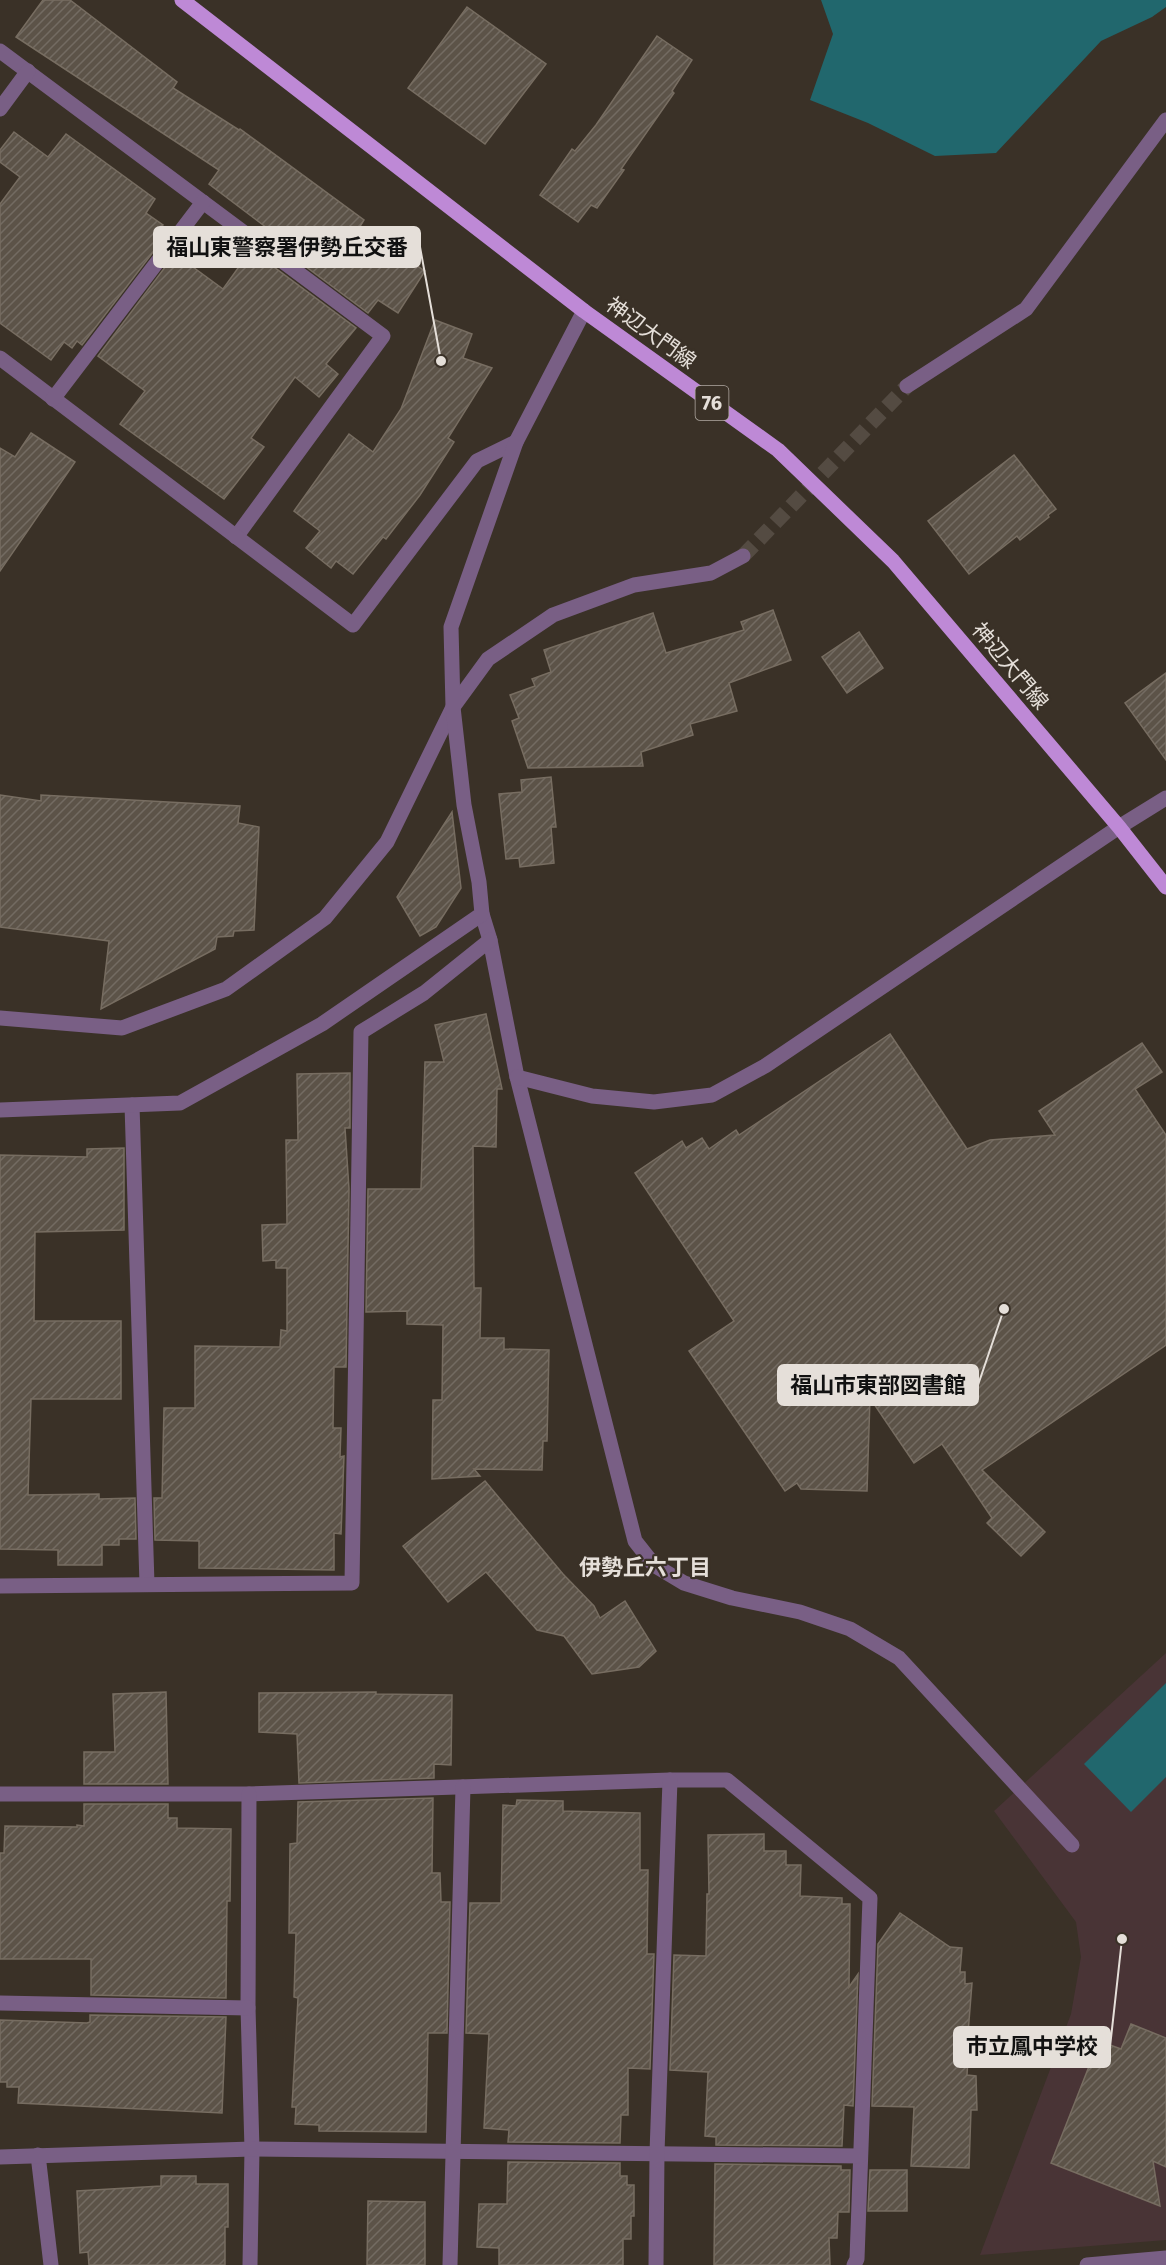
<svg xmlns="http://www.w3.org/2000/svg" width="1166" height="2265" font-family="'Fira Sans','Noto Sans JP',sans-serif">
<defs>
<pattern id="building-hatch" width="6" height="6" patternUnits="userSpaceOnUse" patternTransform="scale(1.5)"><rect width="6" height="6" fill="#5c5348"/><path d="M-1 1l2-2M0 6l6-6M5 7l2-2" fill="none" stroke="#736b62"/></pattern>
</defs>
<rect width="100%" height="100%" fill="#3a3127"/>
<!-- education -->
<path fill="#493436" d="M1166,1653V2240L980,2255L1071,2014L1081,1957L1076,1922L994,1811Z"/>
<!-- water -->
<g fill="#21676d">
<path d="M821,0H1166V7L1152,17L1101,41L996,153L935,156L868,123L810,100L833,34Z"/>
<path d="M1166,1683V1777L1131,1812L1084,1764Z"/>
</g>
<!-- building -->
<g fill="url(#building-hatch)" stroke="#776d61" stroke-width="1.5">
<path d="M43,0H70L177,82L173,88L239,130L240,129L364,220L359,228L425,271L398,313L378,300L368,313L262,234L267,228L209,184L219,170L16,37Z"/>
<path d="M467,7L546,64L485,144L408,88Z"/>
<path d="M657,36L692,60L672,91L674,93L621,169L624,170L597,208L591,205L578,222L540,195L572,149L575,151L596,125Z"/>
<path d="M14,132L48,157L66,134L155,199L146,213L163,225L154,238L160,243L82,345L77,341L72,348L64,342L51,360L0,323V204L20,177L0,162V150Z"/>
<path d="M251,250L356,328L326,364L338,374L319,397L295,377L251,438L264,447L224,499L120,424L145,391L98,356L175,254L223,289Z"/>
<path d="M435,320L472,334L463,358L492,368L448,438L454,442L420,495L386,539L383,537L353,574L336,561L331,568L306,548L320,531L294,511L349,434L373,452L401,409Z"/>
<path d="M31,433L75,462L0,571V448L15,457Z"/>
<path d="M1014,455L1056,509L1048,515L1049,517L1020,540L1017,536L969,574L928,521Z"/>
<path d="M773,610L791,660L729,683L737,711L690,724L693,735L641,752L643,766L528,768L512,721L519,718L510,695L535,686L532,679L551,672L544,650L653,613L666,653L744,630L741,622Z"/>
<path d="M859,632L883,668L847,693L822,657Z"/>
<path d="M1166,673V760L1125,703Z"/>
<path d="M551,777L556,827H551L554,863L520,867L519,858L506,859L499,794L522,792L521,780Z"/>
<path d="M0,795L41,801V795L240,806L238,823L259,827L254,930L234,931L233,936L217,937L215,949L101,1009L109,941L0,927Z"/>
<path d="M452,812L461,888L436,927L420,936L397,897Z"/>
<path d="M486,1014L502,1089H497L496,1147L473,1146L474,1288H481L480,1338H504V1349L549,1350L547,1441H543L542,1470L474,1469L480,1476L432,1479L433,1400H442L443,1325L407,1324V1311L366,1312L368,1189H421L425,1062H444L435,1025Z"/>
<path d="M890,1034L967,1149L990,1140L1055,1135L1039,1111L1142,1043L1162,1072L1135,1089L1166,1135V1345L982,1470L1045,1532L1021,1556L987,1523L992,1518L942,1444L914,1463L870,1398L867,1491L801,1489L797,1483L785,1491L689,1351L734,1321L635,1173L682,1141L686,1148L702,1138L709,1149L736,1130L739,1135Z"/>
<path d="M350,1073V1128H345L349,1189L346,1367H334L333,1428H341L340,1457L344,1456L341,1534L334,1533V1570L199,1568V1541L155,1540L154,1498H162L164,1408H195V1346L280,1347L281,1330L287,1331V1268H276V1260L263,1261L262,1225L287,1224L286,1140H298L297,1074Z"/>
<path d="M124,1148V1230L35,1232L34,1321H121V1399H31L28,1495L99,1494V1499L135,1498L136,1539H119V1545H102V1565H58V1550L0,1549V1155L87,1157V1149Z"/>
<path d="M485,1481L563,1574L594,1606L600,1618L625,1601L656,1651L639,1667L592,1674L564,1636L537,1630L486,1572L448,1602L403,1546Z"/>
<path d="M166,1692L168,1784H84V1752H115L113,1694Z"/>
<path d="M376,1692V1694L452,1695L451,1765L434,1764V1778L299,1783L297,1734L259,1732V1693Z"/>
<path d="M433,1798L432,1873H440L441,1902H450L447,2033H428L426,2132L319,2131V2125L295,2124L296,2107H292L298,1998L294,1997L296,1933H289L290,1844L297,1843L298,1802Z"/>
<path d="M517,1800L563,1801V1811L640,1813V1870H648L647,1954H654L650,2069L628,2068V2115H621L620,2143L508,2142L509,2130L484,2128L489,2034L466,2033L470,1903H501L503,1805L516,1806Z"/>
<path d="M84,1804H168V1818H177V1828L231,1829L230,1901H227L226,1998L91,1995V1959H0V1853H4L5,1826L77,1827V1825L84,1826Z"/>
<path d="M764,1834V1851H786V1865H801L800,1896L842,1898V1904H850L849,1987L858,1974L853,2106L844,2105L842,2146L716,2145V2137L705,2136L708,2072L670,2070L674,1955L706,1956L707,1894H709L708,1835Z"/>
<path d="M900,1913L950,1947L962,1948L960,1972H965V1984L972,1983L966,2059H968L967,2075L976,2076L977,2110H971L969,2168L911,2166L914,2107L872,2106L878,1944Z"/>
<path d="M90,2015L226,2017L222,2113L18,2103L19,2087H7V2082H0V2020L87,2023L90,2022Z"/>
<path d="M1131,2024L1166,2038V2167L1153,2161L1160,2206L1051,2163L1099,2041L1121,2049Z"/>
<path d="M508,2162L620,2163V2176H627V2185H634V2216H631V2239H623V2265H499V2248L477,2247L479,2204H507Z"/>
<path d="M715,2164L841,2166V2170H850L849,2212H838L837,2238H829L830,2265H714Z"/>
<path d="M870,2170H907V2211H868Z"/>
<path d="M161,2176H196V2184H228V2227H225V2265H89L88,2252L80,2253L77,2191L161,2186Z"/>
<path d="M368,2201L425,2202V2265H367Z"/>
</g>
<g fill="none" stroke-linecap="round" stroke-linejoin="round">
<!-- minor-tunnel -->
<path stroke="#544b42" stroke-width="15" stroke-dasharray="15 8" stroke-linecap="butt" d="M743,556L907,386"/>
<!-- service -->
<path stroke="#795f85" stroke-width="15" d="M482,914L490,940L517,1077L635,1541L654,1565L684,1583L732,1598L800,1612L850,1629L899,1658L1072,1845"/>
<!-- minor -->
<g stroke="#795f85" stroke-width="15">
<path d="M0,51L383,336L236,537"/>
<path d="M0,109L28,71"/>
<path d="M0,358L353,625L477,461L516,442"/>
<path d="M907,386L1026,309L1166,120"/>
<path d="M53,399L203,202"/>
<path d="M0,1018L122,1028L226,989L325,918L387,842L453,707L488,659L553,615L634,585L711,573L743,556"/>
<path d="M517,1077L592,1096L654,1102L712,1095L765,1066L1119,827L1166,798"/>
<path d="M132,1105L147,1584"/>
<path d="M0,1586L352,1583L361,1032L424,993L490,940"/>
<path d="M0,1794H249L670,1780H727L870,1898L857,2259L854,2265"/>
<path d="M249,1794L248,2008L252,2149L250,2265"/>
<path d="M0,2003L248,2008"/>
<path d="M38,2155L51,2265"/>
<path d="M0,2157L252,2149L860,2156"/>
<path d="M450,2265L463,1787"/>
<path d="M656,2265L657,2153L670,1780"/>
<path d="M1087,2265L1166,2258"/>
</g>
<!-- tertiary -->
<path stroke="#795f85" stroke-width="15" d="M0,1110L180,1103L322,1024L482,914L479,882L464,805L453,707L451,627L516,442L584,311"/>
<!-- primary -->
<path stroke="#be89d6" stroke-width="15" d="M182,0L584,311L778,450L893,561L1119,827L1166,887"/>
</g>
<g text-anchor="middle" stroke-width="4.5" stroke-linejoin="round" paint-order="stroke">
<!-- shield labels -->
<rect fill="#3a3127" stroke="#b2aba4" stroke-width="1.5" x="695.5" y="386" width="33" height="34" rx="4.5"/>
<g font-size="20" font-weight="bold" fill="#e5dfd9">
<text x="712" y="410">76</text>
</g>
<!-- street labels -->
<g font-size="21" fill="#e5dfd9" stroke="#3a3127">
<text transform="translate(651 333) rotate(36)" y="7">神辺大門線</text>
<text transform="translate(1010 666) rotate(50)" y="7">神辺大門線</text>
</g>
<!-- neighbourhood labels -->
<g font-size="22" font-weight="bold" fill="#e5dfd9" stroke="#3a3127">
<text x="645" y="1575">伊勢丘六丁目</text>
</g>
</g>
<!-- callouts -->
<path fill="none" stroke="#e5dfd9" stroke-width="2" d="M441 361L420 247M1004 1309L978 1385M1122 1939L1110 2047"/>
<g fill="#e5dfd9" stroke="#3a3127" stroke-width="2">
<circle cx="441" cy="361" r="6"/>
<circle cx="1004" cy="1309" r="6"/>
<circle cx="1122" cy="1939" r="6"/>
</g>
<g fill="#e5dfd9" stroke="#e5dfd9" stroke-width="2">
<rect x="154" y="227" width="266" height="40" rx="6"/>
<rect x="778" y="1365" width="200" height="40" rx="6"/>
<rect x="954" y="2027" width="156" height="40" rx="6"/>
</g>
<g font-size="22" text-anchor="middle" font-weight="bold" fill="#111">
<text x="287" y="255">福山東警察署伊勢丘交番</text>
<text x="878" y="1393">福山市東部図書館</text>
<text x="1032" y="2054">市立鳳中学校</text>
</g>
</svg>
